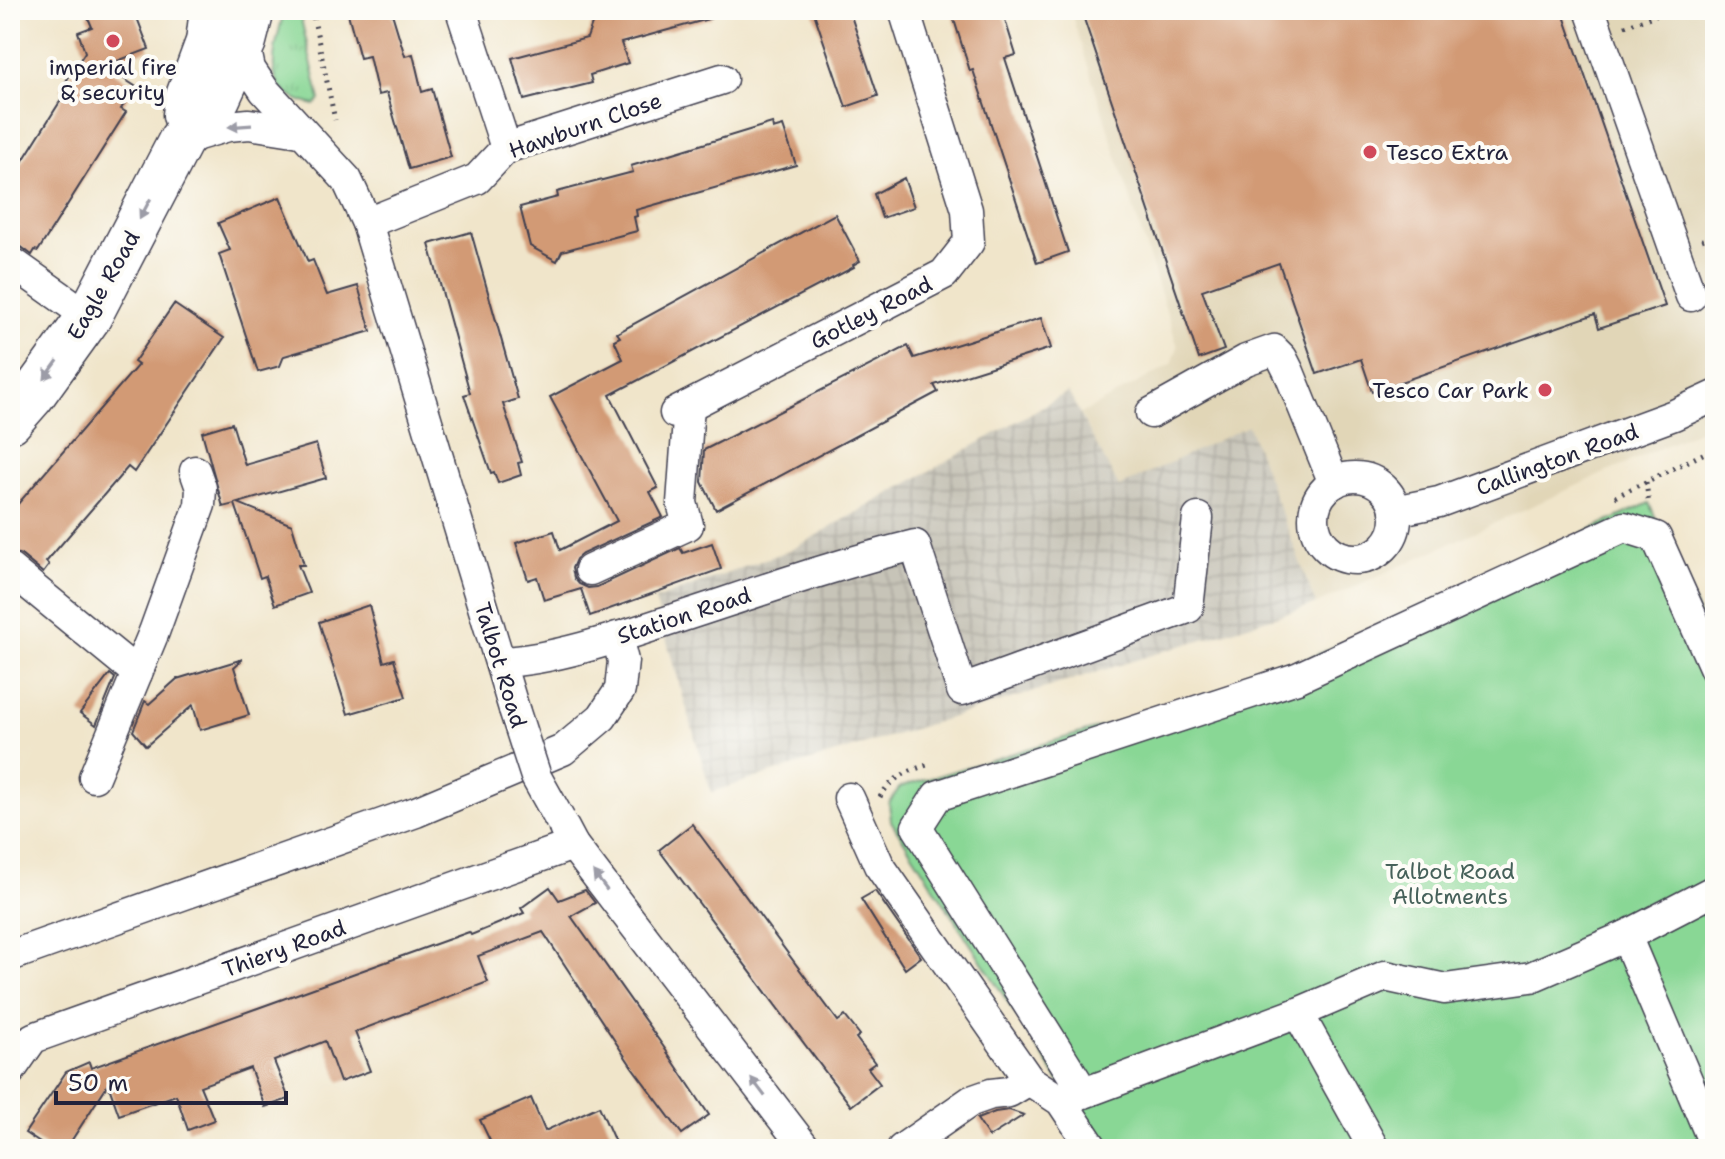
<svg xmlns="http://www.w3.org/2000/svg" width="1725" height="1159" font-family="'Shantell Sans',sans-serif">
<defs>
<pattern id="industrial-grid" width="8" height="8" patternUnits="userSpaceOnUse" patternTransform="scale(2)"><rect width="8" height="8" fill="#c7c4b8"/><path d="M0 4h8M4 0v8" fill="none" stroke="#aba89f"/></pattern>
<pattern id="grass-tufts" width="24" height="20" patternUnits="userSpaceOnUse" patternTransform="scale(2)"><rect width="24" height="20" fill="#89d795"/><path d="M3 7l-1-3M5 7V3M7 7l1-3M15 17l-1-3M17 17v-4M19 17l1-3" fill="none" stroke="#76b881"/></pattern>
</defs>
<rect width="100%" height="100%" fill="#fdfcf7"/>
<filter id="ink" filterUnits="userSpaceOnUse"><feTurbulence type="fractalNoise" baseFrequency=".0125" numOctaves="2"/><feDisplacementMap in="SourceGraphic" scale="16" xChannelSelector="R" yChannelSelector="G"/><feConvolveMatrix kernelMatrix="1 2 1 2 8 2 1 2 1" color-interpolation-filters="sRGB"/></filter>
<filter id="wash" filterUnits="userSpaceOnUse"><feTurbulence type="fractalNoise" baseFrequency=".006" numOctaves="4" result="noise"/><feDisplacementMap in="SourceGraphic" scale="32" xChannelSelector="R" yChannelSelector="G"/><feGaussianBlur stdDeviation="1.8" result="paint"/><feColorMatrix in="noise" values="0 0 0 0 0 0 0 0 0 0 0 0 0 0 0 0 0 1.4 0 .05"/><feComposite in="paint" operator="in"/></filter>
<g filter="url(#wash)">
<rect width="100%" height="100%" fill="#f0e5ca"/>
<!-- built -->
<path fill="#e1d6b7" d="M1070,10H1715V423L1316,604L1248,426L1118,488L1081,414L1172,364L1178,347Z"/>
<!-- industrial -->
<path fill="url(#industrial-grid)" d="M1068,392L1119,487L1248,426L1316,604L711,792L655,600L791,550Z"/>
<!-- grass -->
<path fill="url(#grass-tufts)" stroke="#567c68" stroke-width="2" d="M284,10H299L320,100L315,105C256,93 275,52 284,10Z"/>
<!-- garden -->
<path fill="#89d795" stroke="#567c68" stroke-width="2" d="M1649,503L1715,651V1149H1103L891,821L889,803L900,787L1208,695L1314,656Z"/>
<g id="blocks">
<!-- building -->
<g fill="#d29a74">
<path d="M102,10H134L149,49L104,66L135,86L121,109L126,112L38,251L35,250L32,255L20,246L10,243V201L21,184L12,178L66,92L61,89L85,52L78,32L92,27L87,15Z"/>
<path d="M347,10H391L405,56L413,54L422,92L432,89L451,157L409,169L387,93L378,95L369,56L360,58Z"/>
<path d="M597,10H711L712,18L621,43L628,63L590,75L592,83L524,100L512,58L587,38Z"/>
<path d="M813,10H849L878,96L846,107Z"/>
<path d="M951,10H1002L1016,55L1005,58L1068,252L1037,263L973,70L970,71Z"/>
<path d="M1081,10H1562L1665,306L1599,328L1595,314L1372,392L1361,359L1317,374L1279,263L1202,290L1224,350L1199,359Z"/>
<path d="M772,123L773,129L783,126L796,165L636,210L637,216L634,217L637,231L562,251L557,261L530,246L520,207L558,197L557,192L633,172L631,166Z"/>
<path d="M904,178L914,207L882,218L874,194Z"/>
<path d="M280,197L308,262L313,260L327,295L358,286L371,331L284,356L280,366L258,372L219,254L230,250L218,223Z"/>
<path d="M835,214L860,261L853,265L854,267L610,395L658,488L650,492L663,517L582,554L576,559L572,568L574,578L579,584L588,588L597,587L680,548L683,553L712,543L721,569L590,616L581,589L544,600L537,577L528,580L516,543L554,531L560,550L617,521L550,397L623,359L614,340L620,337L617,333Z"/>
<path d="M471,232L518,399L503,404L522,462L518,463L521,475L498,483L494,472L491,473L464,395L470,393L429,244Z"/>
<path d="M174,304L224,338L134,472L128,467L46,562L49,565L43,573L21,555L10,551V513L138,365L134,362Z"/>
<path d="M1041,318L1051,348L934,385L938,392L716,510L702,482L704,450L908,346L914,358Z"/>
<path d="M232,423L245,465L316,444L326,478L238,503L292,525L304,565H298L309,593L275,605L265,576L260,578L235,504L223,507L202,432Z"/>
<path d="M369,605L384,662L394,659L406,697L348,714L319,622Z"/>
<path d="M243,659L234,667L249,715L200,730L193,705L146,746L133,731L145,701L149,704L177,679Z"/>
<path d="M110,674L115,678L96,725L80,713Z"/>
<path d="M692,824L838,1021L845,1016L860,1035L856,1038L875,1063L868,1068L880,1084L851,1106L659,850Z"/>
<path d="M550,887L559,900L585,890L595,903L571,916L663,1046L709,1115L682,1134L632,1067L543,932L478,956L488,982L355,1032L370,1071L340,1082L325,1041L274,1061L289,1099L265,1107L250,1068L200,1086L214,1120L188,1130L176,1095L119,1115L108,1084L66,1149H49L25,1133L66,1072L89,1062L91,1068L469,932L471,935L524,913L521,908Z"/>
<path d="M875,891L921,957L905,969L861,899Z"/>
<path d="M531,1098L545,1131L599,1106L618,1149H494L480,1120Z"/>
<path d="M1009,1110L1024,1115L989,1137L977,1119L995,1112Z"/>
</g>
</g>
</g>
<g filter="url(#ink)">
<use href="#blocks" fill-opacity="0" stroke="#413f50" stroke-width="2"/>
<g fill="none" stroke-linecap="round" stroke-linejoin="round">
<!-- minor casing -->
<g stroke="#413f50" stroke-width="33">
<g id="minor">
<path d="M461,10L506,148"/>
<path d="M1590,10L1691,296"/>
<path d="M244,41L250,69L264,90L347,180L367,223L514,709"/>
<path d="M181,140L228,126L249,124L300,132"/>
<path d="M367,223L477,179L506,148L722,79"/>
<path d="M10,261L89,317"/>
<path d="M675,413L944,274L969,242L967,210L904,10"/>
<path d="M1151,413L1246,360L1274,350L1282,358L1289,372L1334,483"/>
<circle cx="1355" cy="518" r="41"/>
<path d="M1395,511L1439,502L1674,415L1715,396"/>
<path d="M10,569L137,673"/>
<path d="M590,570L688,525L682,503L689,406"/>
<path d="M501,662C551,660 614,639 662,623C746,596 829,566 915,545L962,690L1188,608L1198,518"/>
<path d="M1715,669L1656,537L1624,527L1297,678L937,796L917,827L1084,1093L1298,1013L1385,976L1445,989L1531,977L1626,936L1715,890"/>
<path d="M94,777L154,632L200,505L201,488L195,471"/>
<path d="M849,798L879,865L1029,1080L1061,1101L1093,1149"/>
<path d="M564,828L573,845L806,1149"/>
<path d="M1626,936L1715,1146"/>
<path d="M10,956L416,812L563,750L602,717L620,690L623,661L617,637"/>
<path d="M1298,1013L1374,1149"/>
<path d="M10,1071L33,1038L573,845"/>
<path d="M902,1149L971,1101L991,1094L1009,1092L1029,1080"/>
</g>
</g>
<!-- highway casing -->
<g stroke="#413f50" stroke-width="47">
<g id="highway">
<path d="M185,115L187,99L208,42L212,10"/>
<path d="M10,421L32,396L89,317L181,140L218,98L244,41L252,10"/>
</g>
</g>
<!-- path -->
<g stroke="#413f50" stroke-width="5" stroke-dasharray="2 6" stroke-linecap="butt">
<path d="M312,10L335,120"/>
<path d="M1625,26L1669,10"/>
<path d="M1702,240L1715,235"/>
<path d="M1646,482L1649,505"/>
<path d="M1615,497L1715,448"/>
<path d="M880,797C892,777 908,771 930,764"/>
</g>
<!-- minor -->
<use href="#minor" stroke="#fff" stroke-width="30"/>
<!-- highway -->
<use href="#highway" stroke="#fff" stroke-width="44"/>
<!-- minor-bridge casing -->
<g stroke="#413f50" stroke-width="33" stroke-linecap="butt">
<path id="minor-bridge" d="M514,709L536,777L560,820"/>
</g>
<!-- minor-bridge -->
<use href="#minor-bridge" stroke="#fff" stroke-width="30"/>
</g>
<!-- one-way arrows -->
<defs><path id="oneway-solid" d="M-6-.8H1V-3.2L6.5 0L1 3.2V.8H-6Z" transform="scale(2)"/></defs>
<g fill="#9c9ca7">
<use href="#oneway-solid" transform="translate(240 126) rotate(176)"/>
<use href="#oneway-solid" transform="translate(145 209) rotate(118)"/>
<use href="#oneway-solid" transform="translate(51 370) rotate(126)"/>
<use href="#oneway-solid" transform="translate(600 881) rotate(-127)"/>
<use href="#oneway-solid" transform="translate(758 1087) rotate(-127)"/>
</g>
</g>
<!-- markers -->
<g fill="#d1495b" stroke="#fdfcf7" stroke-width="3">
<circle cx="113" cy="41" r="8"/>
<circle cx="1370" cy="152" r="8"/>
<circle cx="1545" cy="390" r="8"/>
</g>
<g text-anchor="middle" stroke-width="8" stroke-linejoin="round" paint-order="stroke">
<!-- poi labels -->
<g font-size="22" fill="#22223b" stroke="#fdfcf7">
<text x="113" y="75">imperial fire<tspan x="113" dy="25">&amp; security</tspan></text>
<text x="1386" y="160" text-anchor="start">Tesco Extra</text>
<text x="1529" y="398" text-anchor="end">Tesco Car Park</text>
</g>
<!-- street labels -->
<g font-size="22" fill="#22223b" stroke="#fdfcf7">
<text transform="translate(585 125) rotate(-19)" y="8">Hawburn Close</text>
<text transform="translate(103 285) rotate(-60)" y="8">Eagle Road</text>
<text transform="translate(871 312) rotate(-27)" y="8">Gotley Road</text>
<text transform="translate(1557 459) rotate(-20)" y="8">Callington Road</text>
<text transform="translate(684 615) rotate(-18)" y="8">Station Road</text>
<text transform="translate(501 665) rotate(73)" y="8">Talbot Road</text>
<text transform="translate(284 948) rotate(-20)" y="8">Thiery Road</text>
</g>
<!-- park labels -->
<g font-size="22" fill="#46615a" stroke="#fdfcf7">
<text x="1450" y="879">Talbot Road<tspan x="1450" dy="25">Allotments</tspan></text>
</g>
</g>
<!-- margin -->
<rect width="1725" height="1159" fill="none" stroke="#fdfcf7" stroke-width="40"/>
<!-- scale -->
<path d="M56 1091v12h230v-12" fill="none" stroke="#22223b" stroke-width="4"/>
<text x="68" y="1091" font-size="24" fill="#22223b" stroke="#fdfcf7" stroke-width="6" paint-order="stroke">50 m</text>
</svg>
